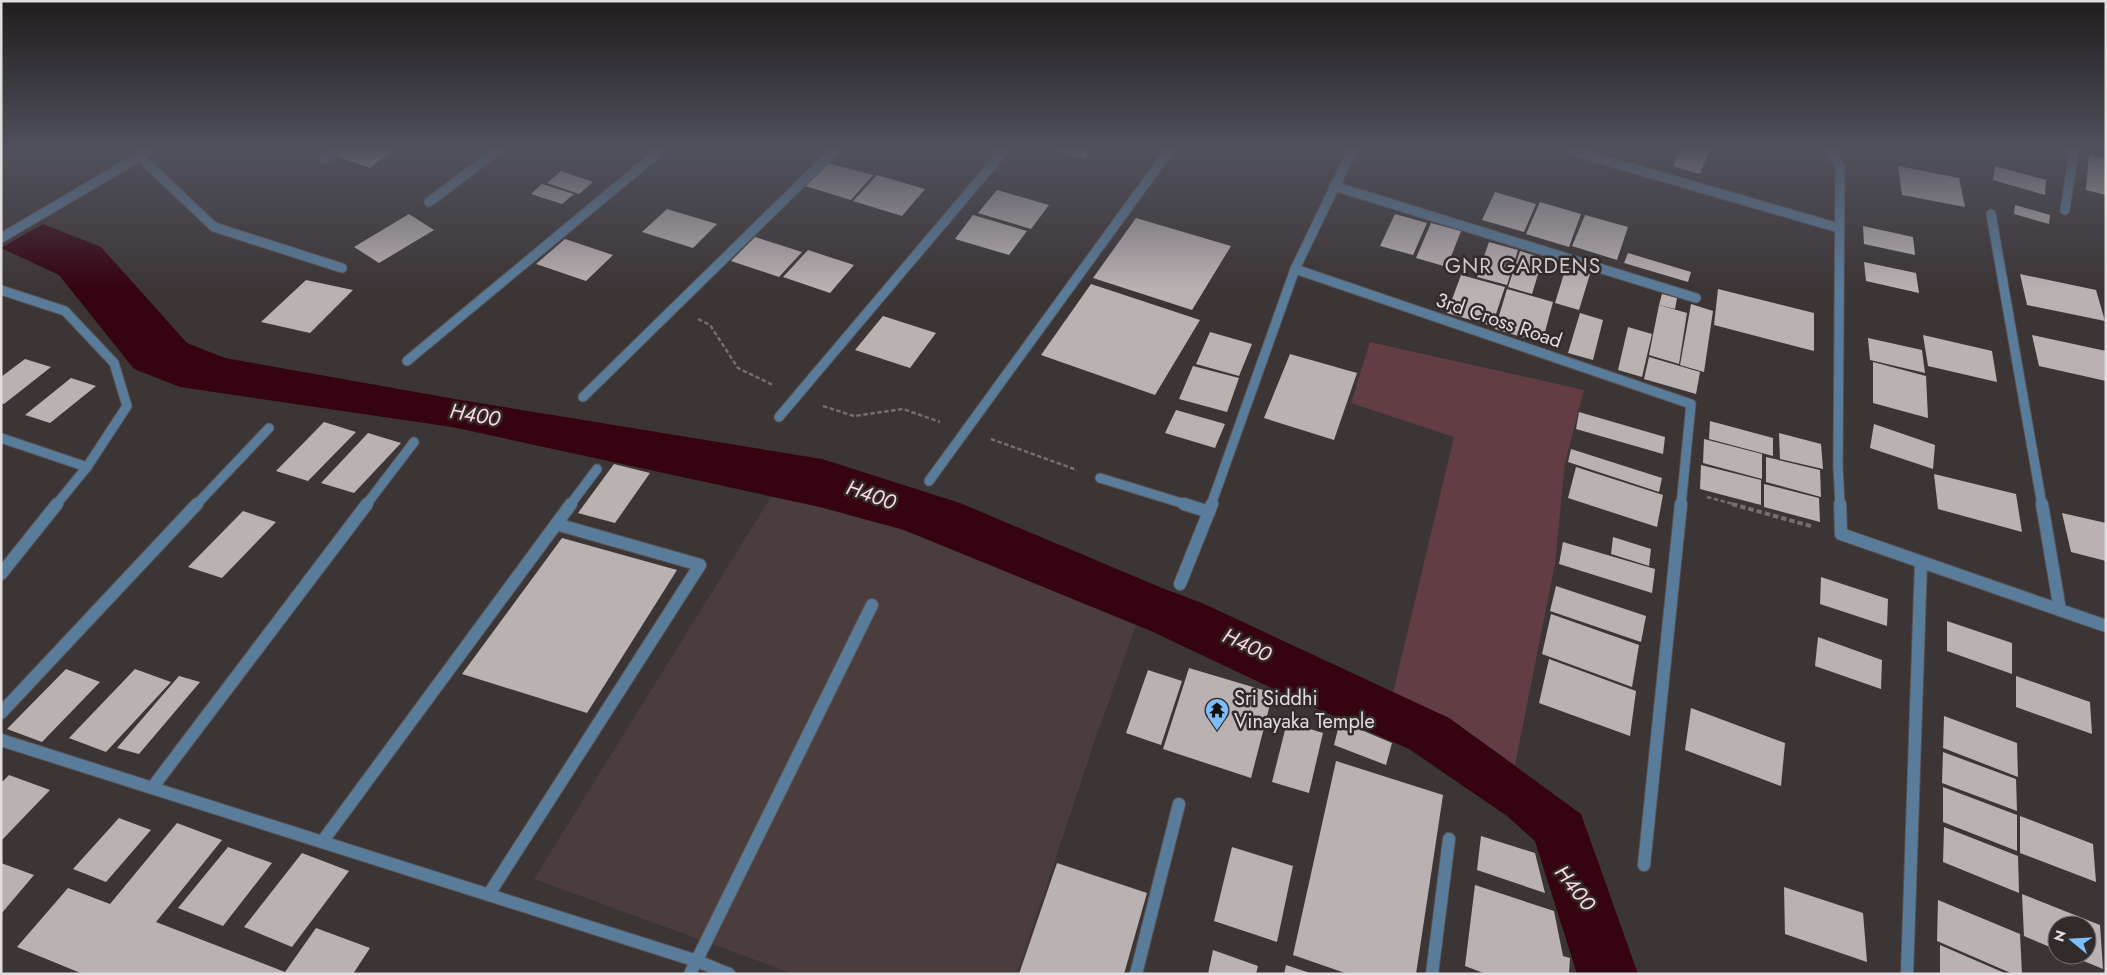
<svg xmlns="http://www.w3.org/2000/svg" width="2107" height="975" font-family="Jost,sans-serif">
<rect width="100%" height="100%" fill="#3c3536"/>
<!-- built -->
<path fill="#4b3d3e" d="M771,497L820,507L904,530L1136,625L1094,743L1017,974H794L534,879Z"/>
<!-- green -->
<path fill="#623d43" d="M1370,342L1584,390L1565,463L1555,564L1515,765L1449,718L1393,693L1454,437L1351,403Z"/>
<!-- water -->
<path fill="#360312" d="M43,224L101,247L187,343L225,358L455,399L822,459L960,503L1162,588L1202,603L1449,718L1581,814L1638,974H1577L1535,841L1507,816L1409,749L1297,700L1151,631L904,530L820,507L452,427L180,387L134,369L59,275L1,248Z"/>
<!-- building -->
<g fill="#bab1b2">
<path d="M334,151H392L370,168L330,154Z"/>
<path d="M1057,151H1091L1085,159Z"/>
<path d="M1679,151H1709L1700,174L1673,166Z"/>
<path d="M2089,155L2106,159V195L2086,190Z"/>
<path d="M828,163L873,175L851,200L805,186Z"/>
<path d="M1898,166L1959,178L1965,207L1902,195Z"/>
<path d="M1995,166L2046,180L2045,195L1993,180Z"/>
<path d="M561,171L593,182L579,194L547,183Z"/>
<path d="M877,175L925,189L902,216L853,201Z"/>
<path d="M542,184L574,194L562,204L531,194Z"/>
<path d="M997,190L1049,205L1031,229L978,213Z"/>
<path d="M1495,192L1536,204L1524,232L1482,220Z"/>
<path d="M1540,202L1581,214L1569,247L1526,234Z"/>
<path d="M2015,205L2050,215L2049,224L2014,214Z"/>
<path d="M667,209L717,224L693,248L642,232Z"/>
<path d="M409,214L434,230L379,263L354,247Z"/>
<path d="M1395,214L1427,223L1413,255L1380,246Z"/>
<path d="M973,215L1027,231L1009,255L955,239Z"/>
<path d="M1585,215L1628,227L1617,260L1572,246Z"/>
<path d="M1136,218L1231,246L1192,310L1093,278Z"/>
<path d="M1431,223L1461,231L1447,267L1416,258Z"/>
<path d="M1863,226L1913,237L1915,255L1864,244Z"/>
<path d="M755,237L802,252L779,277L731,261Z"/>
<path d="M565,239L613,255L586,281L536,264Z"/>
<path d="M1489,242L1518,250L1507,285L1477,277Z"/>
<path d="M808,250L854,265L830,293L783,277Z"/>
<path d="M1520,251L1543,258L1532,294L1508,287Z"/>
<path d="M1628,253L1691,272L1688,282L1624,263Z"/>
<path d="M1864,262L1916,273L1919,293L1866,281Z"/>
<path d="M1566,267L1590,274L1579,310L1555,303Z"/>
<path d="M2020,274L2096,290L2105,321L2027,305Z"/>
<path d="M1461,275L1505,287L1492,326L1447,313Z"/>
<path d="M306,280L353,290L310,333L261,322Z"/>
<path d="M1091,284L1200,320L1155,395L1041,355Z"/>
<path d="M1507,289L1553,302L1542,343L1495,329Z"/>
<path d="M1718,289L1814,313V351L1714,325Z"/>
<path d="M1662,294L1677,298L1675,309L1659,305Z"/>
<path d="M1691,304L1713,311L1704,372L1680,365Z"/>
<path d="M1659,305L1687,313L1679,364L1649,355Z"/>
<path d="M1580,313L1603,320L1593,360L1568,353Z"/>
<path d="M883,316L936,333L910,368L855,350Z"/>
<path d="M1628,327L1652,334L1642,377L1618,370Z"/>
<path d="M1210,332L1252,344L1239,376L1196,364Z"/>
<path d="M1923,335L1992,351L1997,382L1928,366Z"/>
<path d="M2032,335L2106,351V381L2039,366Z"/>
<path d="M1868,338L1922,350L1925,373L1870,360Z"/>
<path d="M1290,354L1357,373L1334,440L1264,418Z"/>
<path d="M1649,357L1700,372L1696,394L1644,379Z"/>
<path d="M25,359L51,367L4,404L1,403V377Z"/>
<path d="M1873,362L1926,376L1928,418L1873,403Z"/>
<path d="M1193,366L1239,378L1227,412L1179,399Z"/>
<path d="M71,378L96,386L50,423L25,415Z"/>
<path d="M1176,410L1225,424L1215,448L1165,433Z"/>
<path d="M1579,412L1665,437L1663,454L1576,429Z"/>
<path d="M1710,421L1773,438V456L1709,439Z"/>
<path d="M324,422L356,432L308,481L276,471Z"/>
<path d="M1874,424L1935,445L1933,469L1870,448Z"/>
<path d="M368,433L401,443L354,493L321,483Z"/>
<path d="M1779,433L1821,444L1823,469L1780,459Z"/>
<path d="M1704,439L1762,454V479L1703,463Z"/>
<path d="M1571,449L1662,478L1659,492L1568,462Z"/>
<path d="M1766,457L1820,470L1821,497L1766,482Z"/>
<path d="M614,464L650,473L615,523L578,513Z"/>
<path d="M1701,465L1761,480V505L1700,489Z"/>
<path d="M1576,467L1663,495L1657,527L1568,498Z"/>
<path d="M1934,474L2016,494L2022,532L1938,509Z"/>
<path d="M1764,484L1819,498L1820,522L1764,507Z"/>
<path d="M243,511L276,522L222,578L188,567Z"/>
<path d="M2062,513L2106,523V561L2071,552Z"/>
<path d="M1613,537L1651,549L1649,566L1611,554Z"/>
<path d="M562,538L677,570L587,713L462,674Z"/>
<path d="M1563,542L1655,569L1652,593L1559,564Z"/>
<path d="M1821,577L1888,599L1887,626L1820,604Z"/>
<path d="M1556,586L1646,616L1641,642L1550,611Z"/>
<path d="M1551,614L1639,645L1632,687L1542,654Z"/>
<path d="M1947,621L2012,643V674L1947,651Z"/>
<path d="M1818,637L1882,660L1881,689L1815,666Z"/>
<path d="M1549,659L1636,691L1630,736L1539,703Z"/>
<path d="M1189,668L1273,693L1251,778L1163,749Z"/>
<path d="M66,669L100,682L42,742L7,729Z"/>
<path d="M135,669L171,682L106,752L69,738Z"/>
<path d="M1148,670L1182,681L1161,745L1126,733Z"/>
<path d="M179,676L200,682L139,754L117,748Z"/>
<path d="M2016,676L2090,702L2092,734L2016,707Z"/>
<path d="M1691,708L1785,743L1781,786L1685,750Z"/>
<path d="M1944,716L2017,743L2018,777L1943,748Z"/>
<path d="M1340,721L1392,743L1386,765L1334,745Z"/>
<path d="M1287,722L1323,733L1309,793L1272,782Z"/>
<path d="M1943,752L2016,779L2017,811L1942,783Z"/>
<path d="M1336,761L1443,795L1416,974H1348L1293,955Z"/>
<path d="M9,775L50,790L1,841V783Z"/>
<path d="M1943,787L2017,815V851L1943,822Z"/>
<path d="M2020,816L2093,844L2096,882L2020,853Z"/>
<path d="M119,818L151,830L106,882L73,869Z"/>
<path d="M177,823L222,840L156,922L285,972L316,928L370,948L353,974H83L17,947L68,888L110,904Z"/>
<path d="M1944,827L2018,856L2019,893L1943,862Z"/>
<path d="M1481,836L1535,853L1545,893L1477,870Z"/>
<path d="M228,847L272,863L223,926L178,908Z"/>
<path d="M1232,847L1293,866L1277,942L1214,921Z"/>
<path d="M302,853L349,871L292,947L244,927Z"/>
<path d="M1,863L34,875L1,914Z"/>
<path d="M1057,863L1147,893L1124,974H1019Z"/>
<path d="M1475,885L1554,911L1563,956L1570,958L1569,974H1486L1465,966Z"/>
<path d="M1784,887L1863,913L1867,962L1785,934Z"/>
<path d="M2022,894L2100,925L2103,969L2069,955H2087V925H2057V950L2024,936Z"/>
<path d="M1938,900L2020,934L2022,974H2013L1937,941Z"/>
<path d="M1940,945L2007,974H1940Z"/>
<path d="M1213,950L1258,966L1256,974H1208Z"/>
<path d="M1286,965L1310,973V974H1284Z"/>
</g>
<g fill="none" stroke-linecap="round" stroke-linejoin="round">
<!-- minor-far1 casing -->
<g stroke="#5a5354" stroke-width="11">
<g id="minor-far1">
<path d="M1573,151L1839,228"/>
<path d="M1830,151L1840,166L1838,467L1840,505"/>
<path d="M140,157L214,227L342,268"/>
<path d="M324,159L336,151"/>
<path d="M1334,186L1696,298"/>
<path d="M429,202L497,151"/>
<path d="M2065,210L2074,151"/>
<path d="M1991,214L2042,505"/>
<path d="M1,238L149,151"/>
<path d="M1295,269L1691,404L1681,505"/>
<path d="M1,290L65,311L114,363L127,406L87,467L56,505"/>
<path d="M407,361L660,151"/>
<path d="M583,397L834,151"/>
<path d="M779,417L1004,151"/>
<path d="M1,438L87,467"/>
<path d="M1100,478L1188,505"/>
<path d="M929,481L1169,151"/>
<path d="M196,505L269,428"/>
<path d="M366,505L414,442"/>
<path d="M570,505L597,469"/>
<path d="M1211,505L1295,269L1352,151"/>
</g>
</g>
<!-- minor casing -->
<g stroke="#5a5354" stroke-width="14">
<g id="minor">
<path d="M1184,504L1209,512"/>
<path d="M1840,504L1841,534L2106,626"/>
<path d="M2042,504L2060,610"/>
<path d="M1,574L57,504"/>
<path d="M1180,584L1212,504"/>
<path d="M1,713L197,504"/>
<path d="M1,740L697,961L729,974"/>
<path d="M152,788L367,504"/>
<path d="M322,842L571,504"/>
<path d="M1644,865L1681,504"/>
<path d="M489,894L700,565L556,524"/>
<path d="M690,974L872,605"/>
<path d="M1136,974L1179,804"/>
<path d="M1432,974L1449,839"/>
<path d="M1907,974L1921,562"/>
</g>
</g>
<!-- path-far1 -->
<g stroke="#756e6f" stroke-width="2.5" stroke-dasharray="4.5 2.5" stroke-linecap="butt">
<path d="M698,319L710,325L738,368L773,385"/>
<path d="M823,406L854,416L903,409L940,422"/>
<path d="M991,439L1077,470"/>
<path d="M1707,497L1737,505"/>
</g>
<!-- path -->
<path stroke="#756e6f" stroke-width="4" stroke-dasharray="5.5 3" stroke-linecap="butt" d="M1732,504L1814,527"/>
<!-- minor-far1 -->
<use href="#minor-far1" stroke="#597c9b" stroke-width="9"/>
<!-- minor -->
<use href="#minor" stroke="#597c9b" stroke-width="12"/>
</g>
<!-- sky -->
<linearGradient id="sky" x2="0" y2="1"><stop stop-color="#211d1e"/><stop offset="0.52" stop-color="#50515d"/><stop offset="1" stop-color="#50515d" stop-opacity="0"/></linearGradient>
<rect width="2107" height="288" fill="url(#sky)"/>
<!-- icons -->
<defs>
<g id="temple-pin" transform="scale(1.25)"><path d="M0 17L-7.5 6A9.5 9.5 0 1 1 7.5 6Z" fill="#7cbef9" stroke="#322b2c"/><path d="M0-6L5-2H3V0L6.5 2.5H4V6H1.5V3h-3V6H-4V2.5H-6.5L-3 0V-2H-5Z" fill="#111"/></g>
</defs>
<g fill-rule="evenodd">
<use href="#temple-pin" x="1217" y="710"/>
</g>
<g text-anchor="middle" stroke-width="5" stroke-linejoin="round" paint-order="stroke">
<!-- street labels -->
<g font-size="20" fill="#e2ddde" stroke="#322b2c">
<text transform="translate(1499 320) rotate(19)" y="7">3rd Cross Road</text>
</g>
<!-- poi labels -->
<g font-size="20" fill="#e2ddde" stroke="#322b2c" text-anchor="start">
<text x="1234" y="705">Sri Siddhi<tspan x="1234" dy="23">Vinayaka Temple</tspan></text>
</g>
<!-- neighbourhood labels -->
<g font-size="21" letter-spacing="1" fill="#d0c7c8" stroke="#322b2c">
<text x="1523" y="273">GNR GARDENS</text>
</g>
<!-- water labels -->
<g font-size="21" font-style="italic" fill="#fed7dc" stroke="#322b2c">
<text transform="translate(475 415) rotate(10)" y="7">H400</text>
<text transform="translate(871 495) rotate(19)" y="7">H400</text>
<text transform="translate(1247 645) rotate(25)" y="7">H400</text>
<text transform="translate(1575 888) rotate(52)" y="7">H400</text>
</g>
</g>
<!-- border -->
<rect width="2107" height="975" fill="none" stroke="#e2ddde" stroke-width="5"/>
<!-- north arrow -->
<g transform="translate(2072 940) rotate(288)"><circle r="24" fill="#322b2c" stroke="#787273"/>
<path d="M0-4L9 19L0 12L-9 19Z" fill="#7cbef9"/>
<text y="-8" font-size="14" font-weight="bold" text-anchor="middle" fill="#e2ddde">N</text>
</g>
</svg>
